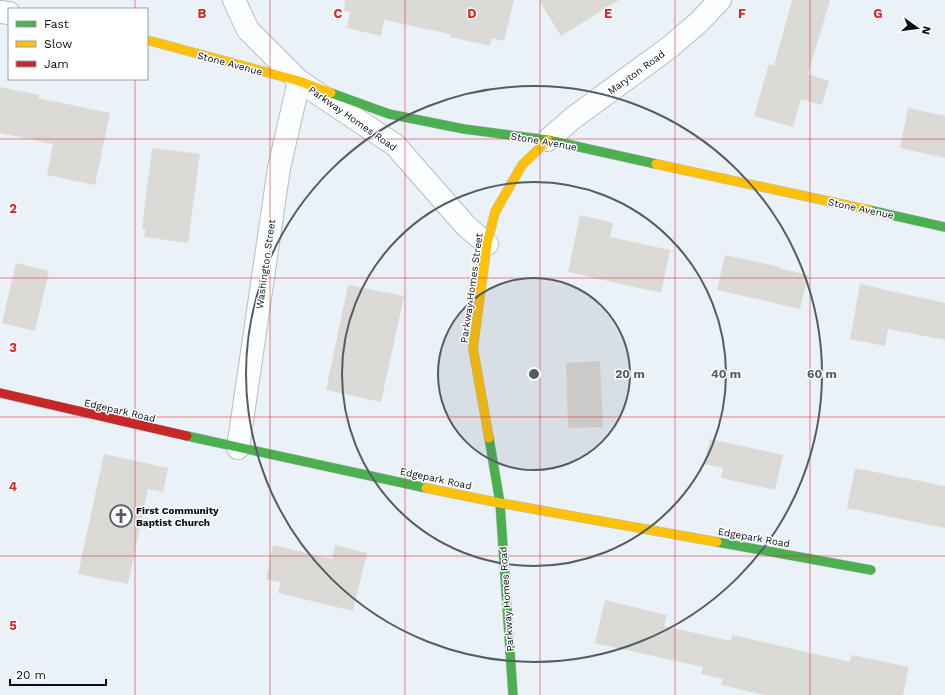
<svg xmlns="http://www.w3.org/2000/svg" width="945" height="695" font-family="'Work Sans',sans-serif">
<rect width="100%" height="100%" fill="#eaf2f7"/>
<!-- building -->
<g fill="#dcdad7">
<path d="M345,0H514L504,41L492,38L490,46L450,37V34L384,20L381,36L347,28L350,12L344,11Z"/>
<path d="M539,0H619L561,36Z"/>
<path d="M792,0H830L808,74L829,81L822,105L801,99L793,127L754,116L769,64L774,66Z"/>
<path d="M0,87L39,95L38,98L110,113L95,185L47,175L53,144L0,133Z"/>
<path d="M908,108L945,116V158L900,148Z"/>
<path d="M152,148L200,154L188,243L144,237L146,230L142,229Z"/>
<path d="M580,215L613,223L610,237L670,250L661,293L568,272Z"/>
<path d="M725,255L780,267L779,268L808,275L800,309L717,290Z"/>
<path d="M16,263L49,271L35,331L2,323Z"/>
<path d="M860,284L945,303V340L888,329L885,346L850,339Z"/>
<path d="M348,285L404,296L381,402L326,390Z"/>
<path d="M600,361L603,427L568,428L566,363Z"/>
<path d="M710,439L783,455L775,490L721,478L723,468L704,464Z"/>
<path d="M104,454L168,468L163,492L148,489L128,584L78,574Z"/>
<path d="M855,468L945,486V528L847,508Z"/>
<path d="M273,545L332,559L335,545L367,553L353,611L278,593L281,582L266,579Z"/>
<path d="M605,600L667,615L664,626L731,641L732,635L850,662L852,655L909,667L903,695H765L721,685L723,679L701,674L703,667L595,643Z"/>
</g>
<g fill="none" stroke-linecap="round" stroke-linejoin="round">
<!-- street casing -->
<g stroke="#b5bec4" stroke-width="24">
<g id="street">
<path d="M234,0L248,30L299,81L395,145L466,226L487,244"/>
<path d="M0,12L9,13"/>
<path d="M548,140L573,118L670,47L699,22L720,0"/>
<path d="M238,448L279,168L299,81"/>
</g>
</g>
<!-- fast casing -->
<g stroke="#b5bec4" stroke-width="10">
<g id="fast">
<path d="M331,93L389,114L464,129L548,140L656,164"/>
<path d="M869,210L945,227"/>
<path d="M187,436L426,488"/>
<path d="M489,438L500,503L513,695"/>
<path d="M717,542L871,570"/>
</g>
</g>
<!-- slow casing -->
<g stroke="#b5bec4" stroke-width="10">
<g id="slow">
<path d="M147,40L299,81L331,93"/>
<path d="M656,164L869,210"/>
<path d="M489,438L473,348L487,244L495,212L522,165L548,140"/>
<path d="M426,488L500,503L717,542"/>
</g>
</g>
<!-- jam casing -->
<g stroke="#b5bec4" stroke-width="10">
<path id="jam" d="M0,393L187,436"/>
</g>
<!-- street -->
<use href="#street" stroke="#fcfdfe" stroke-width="22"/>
<!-- fast -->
<use href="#fast" stroke="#4caf50" stroke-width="9"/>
<!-- slow -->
<use href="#slow" stroke="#ffc107" stroke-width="9"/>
<!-- jam -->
<use href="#jam" stroke="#c62828" stroke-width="9"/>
</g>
<!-- grid -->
<path fill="none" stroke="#d62828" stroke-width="1" stroke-opacity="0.55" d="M135,0V9M270,0V695M405,0V695M540,0V695M675,0V695M810,0V695M135,79V695M0,139H945M0,278H945M0,417H945M0,556H945"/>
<!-- distance rings -->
<circle cx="534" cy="374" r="96" fill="#545d64" fill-opacity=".12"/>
<g fill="none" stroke="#545d64" stroke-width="2">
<circle cx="534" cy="374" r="96"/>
<circle cx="534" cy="374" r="192"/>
<circle cx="534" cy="374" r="288"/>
</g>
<!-- icons -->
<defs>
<g id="church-ring" transform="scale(1.15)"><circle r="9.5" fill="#fff" stroke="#545d64" stroke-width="1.5"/><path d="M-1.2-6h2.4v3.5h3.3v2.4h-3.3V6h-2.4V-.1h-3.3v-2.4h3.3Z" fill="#545d64"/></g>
</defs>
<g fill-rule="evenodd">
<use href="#church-ring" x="121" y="516"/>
</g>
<g text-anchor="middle" stroke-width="3" stroke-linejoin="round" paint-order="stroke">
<!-- street labels -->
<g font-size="10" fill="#030d15" stroke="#fff">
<text transform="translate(230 63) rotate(15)" y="4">Stone Avenue</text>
<text transform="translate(636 72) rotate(-36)" y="4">Maryton Road</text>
<text transform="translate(353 118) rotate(35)" y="4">Parkway Homes Road</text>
<text transform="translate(544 141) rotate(10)" y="4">Stone Avenue</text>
<text transform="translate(861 208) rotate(12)" y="4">Stone Avenue</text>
<text transform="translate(265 264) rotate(-82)" y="4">Washington Street</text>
<text transform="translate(471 288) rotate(-82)" y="4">Parkway Homes Street</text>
<text transform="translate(120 410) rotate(13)" y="4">Edgepark Road</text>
<text transform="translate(436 478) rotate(12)" y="4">Edgepark Road</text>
<text transform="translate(754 537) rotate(10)" y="4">Edgepark Road</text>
<text transform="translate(506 599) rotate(-94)" y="4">Parkway Homes Road</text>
</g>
<!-- poi labels -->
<g font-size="10" font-weight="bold" fill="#030d15" stroke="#fff" text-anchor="start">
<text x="136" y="514">First Community<tspan x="136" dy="12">Baptist Church</tspan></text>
</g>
</g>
<g font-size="13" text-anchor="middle" font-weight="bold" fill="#d62828" stroke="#fff" stroke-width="3" stroke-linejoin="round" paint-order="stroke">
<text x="202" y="18">B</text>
<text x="338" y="18">C</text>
<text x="472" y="18">D</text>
<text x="608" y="18">E</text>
<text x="742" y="18">F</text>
<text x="878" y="18">G</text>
<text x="13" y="213">2</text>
<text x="13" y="352">3</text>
<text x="13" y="491">4</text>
<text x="13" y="630">5</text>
</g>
<circle cx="534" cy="374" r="6" fill="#545d64" stroke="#fff" stroke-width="2"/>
<g font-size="12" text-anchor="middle" font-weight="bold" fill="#545d64" stroke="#fff" stroke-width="3" stroke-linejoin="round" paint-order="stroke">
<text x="630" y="378">20 m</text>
<text x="726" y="378">40 m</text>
<text x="822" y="378">60 m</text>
</g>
<!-- legend -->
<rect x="8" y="8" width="140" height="72" fill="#ffffff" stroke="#9a9ea1"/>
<rect x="16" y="21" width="20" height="6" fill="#4caf50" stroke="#9a9ea1"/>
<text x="44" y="28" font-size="12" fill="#030d15">Fast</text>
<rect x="16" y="41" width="20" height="6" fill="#ffc107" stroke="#9a9ea1"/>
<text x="44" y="48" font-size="12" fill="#030d15">Slow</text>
<rect x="16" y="61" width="20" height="6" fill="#c62828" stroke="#9a9ea1"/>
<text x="44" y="68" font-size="12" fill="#030d15">Jam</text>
<!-- north arrow -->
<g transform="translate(917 28) rotate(104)" stroke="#ffffff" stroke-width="3" paint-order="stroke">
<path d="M0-3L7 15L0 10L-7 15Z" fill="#030d15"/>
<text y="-6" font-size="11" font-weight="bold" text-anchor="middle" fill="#030d15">N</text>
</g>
<!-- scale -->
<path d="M10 679v6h96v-6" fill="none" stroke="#030d15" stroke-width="2"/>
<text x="16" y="679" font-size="12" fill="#030d15" stroke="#ffffff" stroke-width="3" paint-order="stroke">20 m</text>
</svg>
